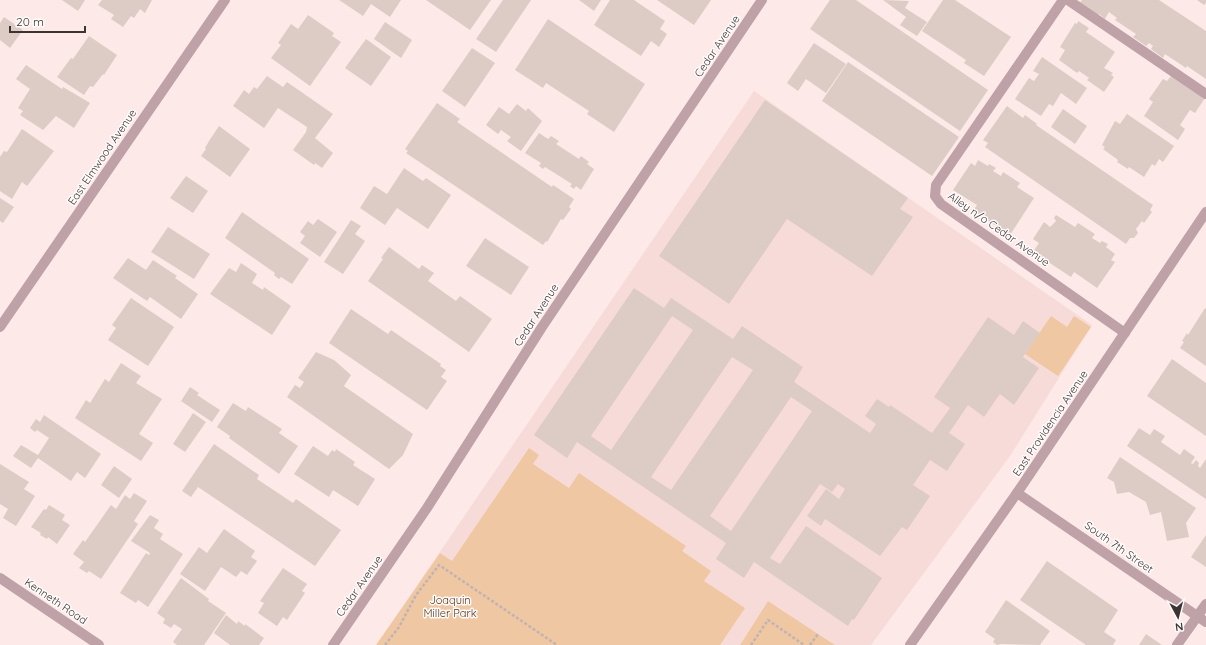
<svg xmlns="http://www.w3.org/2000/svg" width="1206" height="645" font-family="Quicksand,sans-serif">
<rect width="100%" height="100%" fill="#fdeae8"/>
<!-- built -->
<path fill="#f7dbd8" d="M754,91L1092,325L1010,456L871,645H835L768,601L740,645H535L426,590L418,584Z"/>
<!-- green -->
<g fill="#efc7a3">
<path d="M1051,316L1067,327L1074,316L1091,327L1058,376L1025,354Z"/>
<path d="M529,448L539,455L533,464L569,488L579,473L686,546L682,551L711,571L704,581L745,608L720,645H376L440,553L452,561Z"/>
<path d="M768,601L835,645H740Z"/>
</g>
<!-- building -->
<g fill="#ddccc5" fill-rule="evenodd">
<path d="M62,0H85L78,11Z"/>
<path d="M102,0H152L145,13L140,9L134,18L131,16L123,27L111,19L114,15L98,5Z"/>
<path d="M339,0H401L390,17L371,4L363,16Z"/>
<path d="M426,0H491L470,30Z"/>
<path d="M503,0H531L496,52L476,39Z"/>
<path d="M579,0H601L594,11Z"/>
<path d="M610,0H634L665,21L660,29L667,34L659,47L651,41L641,56L594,25Z"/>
<path d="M657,0H711L694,25Z"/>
<path d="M830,0H856L988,90L960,131L810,29Z"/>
<path d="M883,0L909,1L905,8L927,22L917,36L900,25L906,17Z"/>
<path d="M943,0H955L1011,37L984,76L964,63L966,60L922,31Z"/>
<path d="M1082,0H1159L1206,31V79L1187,66L1186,68L1165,54L1163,58L1151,49L1153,46L1149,43L1146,46L1133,37L1136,34L1115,20L1117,18L1109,12L1105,19L1099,14L1097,17L1079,4Z"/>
<path d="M1197,0H1206V3L1204,5Z"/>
<path d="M308,15L334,33L332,36L341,42L310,86L271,58L281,45L278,43L291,24L298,29Z"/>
<path d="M4,17L23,30L10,48L0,40V23Z"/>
<path d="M548,19L645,84L614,132L587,114L589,111L546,83L543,88L515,70Z"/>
<path d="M1078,21L1089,28L1086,32L1115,52L1104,68L1113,73L1111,75L1114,77L1104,92L1087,80L1089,78L1079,71L1077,73L1059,60L1065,50L1060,47L1075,23L1077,24Z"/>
<path d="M385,22L412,40L401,58L374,39Z"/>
<path d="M89,36L117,55L104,75L103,74L93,87L90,86L84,95L57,77L71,58L73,59Z"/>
<path d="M366,39L391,57L371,86L345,68Z"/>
<path d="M814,43L846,64L826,93L806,79L798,91L787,83Z"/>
<path d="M472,48L495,63L465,107L442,91Z"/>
<path d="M1042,57L1087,88L1076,104L1061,93L1053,106L1049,104L1041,116L1015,99L1029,78L1034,81L1039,74L1033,71Z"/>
<path d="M848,62L959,137L932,176L822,101Z"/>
<path d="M26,65L62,89L63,87L90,103L74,128L56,116L43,130L20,115L23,111L18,108L30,89L16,79Z"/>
<path d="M1172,75L1205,98L1195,113L1190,110L1180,125L1185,129L1178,140L1144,116L1153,102L1149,99L1163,79L1167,81Z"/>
<path d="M267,76L283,87L287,82L333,114L315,138L333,153L322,168L315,163L314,165L293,150L306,132L307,127L278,108L264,128L233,106L244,90L249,94L254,87L257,89Z"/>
<path d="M765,100L908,198L900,209L913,217L872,276L787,219L729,304L659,256Z"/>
<path d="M437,103L460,119L457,122L552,187L553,185L574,199L569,207L571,209L563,220L561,219L547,242L546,241L543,245L406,153L408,151L405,149Z"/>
<path d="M517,104L526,111L528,108L542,121L521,151L507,141L511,137L501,130L498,134L486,125L499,107L509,114Z"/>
<path d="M1007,106L1023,118L1025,115L1037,124L1036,125L1153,205L1150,210L1152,212L1144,223L1142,221L1136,229L1138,233L1134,238H1130L1126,244L985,147L988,143L983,140Z"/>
<path d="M1063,109L1087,126L1075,144L1051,127Z"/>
<path d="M1127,114L1174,146L1163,162L1159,159L1155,166L1152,164L1144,177L1129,167L1128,169L1117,162L1118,160L1103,149L1105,147L1102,145L1115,121L1120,124Z"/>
<path d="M219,126L250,149L230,177L201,156L206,149L205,148L209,141Z"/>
<path d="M22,129L54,151L27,186L22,182L12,199L0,191V157L4,151L7,152Z"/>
<path d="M539,133L548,139L551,136L559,141L556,144L579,159L581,156L589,162L587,164L594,169L581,190L576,186L574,189L570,186L572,184L545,167L543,169L539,166L541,163L525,153Z"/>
<path d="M978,160L988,166L989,164L996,168L993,171L1001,176L1003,172L1020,183L1017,187L1034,198L1010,235L973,211L977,205L953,190L971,163L975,166Z"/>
<path d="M404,168L423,181L426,178L451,195L428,229L397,208L385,225L360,208L374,186L387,194Z"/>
<path d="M186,176L208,191L193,213L170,198Z"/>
<path d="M0,198L14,207L3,223L0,221Z"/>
<path d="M242,212L309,259L292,284L281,277L279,279L274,275L275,273L225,238Z"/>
<path d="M1056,215L1075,227L1078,223L1095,234L1092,238L1100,243L1102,241L1108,244L1106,247L1115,254L1111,260L1115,262L1097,288L1074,272L1071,277L1033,252L1039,243L1033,239L1044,222L1050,227L1056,221L1054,218Z"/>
<path d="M318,219L337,232L320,257L300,243L305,236L300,232L308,221L313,225Z"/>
<path d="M351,220L361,226L355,234L365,241L343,274L324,262Z"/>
<path d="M168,227L210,254L194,279L151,252Z"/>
<path d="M485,238L529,267L511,295L466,266Z"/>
<path d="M389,247L419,269L422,265L434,273L428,281L456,301L460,296L492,319L469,352L368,281L383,259L381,258Z"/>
<path d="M128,258L146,270L153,260L177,276L175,278L198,294L181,319L150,297L147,301L113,278Z"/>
<path d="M241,263L257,274L252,283L263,290L264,287L291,306L272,335L210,294L229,268L236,272Z"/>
<path d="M634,288L664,308L671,298L733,339L742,326L803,367L794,382L870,433L876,424L865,416L877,399L889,407L890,405L932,433L950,408L934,397L988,317L1014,335L1023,321L1040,333L1023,357L1039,368L1014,405L1000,394L984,417L968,405L949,433L965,444L947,471L930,460L913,485L930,496L907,530L902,527L880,556L825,519L821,526L807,516L826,489L839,499L845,489L838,484L832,492L820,484L770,558L780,564L806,526L882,578L854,620L852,619L848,626L754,562L744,578L716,559L726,543L577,442L567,458L534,435ZM672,316L693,330L611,450L591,436ZM732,357L753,370L671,490L651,477ZM791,397L812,411L731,531L710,516Z"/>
<path d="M131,298L174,327L148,366L108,340L116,328L112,325Z"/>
<path d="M1205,308L1206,309V366L1180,348L1184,342L1182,341L1187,333L1188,335Z"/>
<path d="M351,309L388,334L391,330L441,364L440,366L446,370L441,377L447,381L427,410L329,343Z"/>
<path d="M316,352L334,360L351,375L344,386L413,434L403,455L389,469L287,397L295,385L300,388L304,382L298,378Z"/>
<path d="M1172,359L1206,383V436L1147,396Z"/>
<path d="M121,363L141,376L136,383L162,399L139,434L153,443L141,461L75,418L86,400L90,403L105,379L109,382Z"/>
<path d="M190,387L199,393L197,395L220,410L212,422L181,401Z"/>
<path d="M233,403L246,411L248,407L282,429L279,433L298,446L279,474L229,438L230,436L217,427Z"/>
<path d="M193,413L206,422L185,452L173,444Z"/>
<path d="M44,415L101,454L85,478L77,472L71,481L38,458L31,468L13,456L21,445L38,455L49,438L37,430L35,432L30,428L36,419L40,422Z"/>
<path d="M1139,428L1150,435L1154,429L1165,436L1161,442L1180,455L1184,449L1195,457L1191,463L1193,464L1196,460L1199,463L1198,466L1200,468L1206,459V499L1127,446Z"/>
<path d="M214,444L259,475L257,479L293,503L296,499L341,530L315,566L198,487L191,497L182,491Z"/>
<path d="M313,446L328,456L332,450L335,452L336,449L355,462L353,465L375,479L358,506L333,490L329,497L294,474Z"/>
<path d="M1120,457L1196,508L1186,523L1189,537L1167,541L1161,512L1150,515L1146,502L1129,492L1117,494L1114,482L1107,478Z"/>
<path d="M0,464L29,482L24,489L35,496L16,526L3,518L8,509L0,504Z"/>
<path d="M114,466L132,479L119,498L101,485Z"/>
<path d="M134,493L147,501L134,521L138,524L101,579L89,571L87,573L79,568L84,562L73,554L83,540L85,542L111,505L116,509L125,495L130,499Z"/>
<path d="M49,505L65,515L62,520L70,525L57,544L48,537L47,539L40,535L41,533L31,527L44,509L46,510Z"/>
<path d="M150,515L159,520L154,528L163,534L160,539L183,554L148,607L138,600L136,603L120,593L146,553L149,555L150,553L131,541Z"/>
<path d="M224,529L255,551L251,557L257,561L247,575L241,571L236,577L221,567L205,591L180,574L199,547L207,553Z"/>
<path d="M1206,535V567L1191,557Z"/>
<path d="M1047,561L1118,610L1104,632L1116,640L1113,645H1086L1020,600Z"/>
<path d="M283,568L307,584L302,591L305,593L287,620L283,617L277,626L258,613L264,603L260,601Z"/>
<path d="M181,578L209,599L208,601L226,613L204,645H177L173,642L182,629L174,624L171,628L163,623L165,619L157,613Z"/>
<path d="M1006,600L1050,631L1040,645L1001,644L997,645L993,642L995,639L985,632Z"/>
<path d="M226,615L237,624L238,621L245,626V624L264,638L259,645H230L214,633Z"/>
<path d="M1146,634L1162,645H1139Z"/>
</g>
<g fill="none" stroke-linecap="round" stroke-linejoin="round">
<!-- path -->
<g stroke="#c2b3b1" stroke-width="2.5" stroke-dasharray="3 2" stroke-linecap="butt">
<path d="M385,645L399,627L416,595L439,565L557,645"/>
<path d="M751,645L768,620L804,645"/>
<path d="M810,645L818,634"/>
</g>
<!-- service -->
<g stroke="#bfa1a8" stroke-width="10">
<path d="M1063,0L936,185L935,196L941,204L1125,333"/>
<path d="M1068,0L1206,94"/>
<path d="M1177,645L1206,604"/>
</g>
<!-- minor -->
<g stroke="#bfa1a8" stroke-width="10">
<path d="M0,327L225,0"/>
<path d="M1017,493L1206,622"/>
<path d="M333,645L427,508L542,327L762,0"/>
<path d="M910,645L1017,493L1206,212"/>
</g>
<!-- tertiary -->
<path stroke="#bfa1a8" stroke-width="10" d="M0,578L99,645"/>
</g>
<g text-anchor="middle" stroke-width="3" stroke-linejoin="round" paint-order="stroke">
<!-- street labels -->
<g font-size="11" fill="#3b3433" stroke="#fffbfb">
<text transform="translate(717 46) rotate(-56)" y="4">Cedar Avenue</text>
<text transform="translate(102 157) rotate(-56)" y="4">East Elmwood Avenue</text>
<text transform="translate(999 229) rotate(35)" y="4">Alley n/o Cedar Avenue</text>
<text transform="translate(536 315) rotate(-57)" y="4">Cedar Avenue</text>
<text transform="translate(1050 423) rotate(-56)" y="4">East Providencia Avenue</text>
<text transform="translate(1119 547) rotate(35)" y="4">South 7th Street</text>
<text transform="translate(359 586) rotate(-55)" y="4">Cedar Avenue</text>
<text transform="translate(56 601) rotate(34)" y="4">Kenneth Road</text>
</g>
<!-- park labels -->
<g font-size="11" fill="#553412" stroke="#fffbfb">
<text x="450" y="604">Joaquin<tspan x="450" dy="13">Miller Park</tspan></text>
</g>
</g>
<!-- north arrow -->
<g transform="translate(1178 617) rotate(173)" stroke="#fffbfb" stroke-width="3" paint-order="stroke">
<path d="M0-3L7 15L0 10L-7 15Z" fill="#3b3433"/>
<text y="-6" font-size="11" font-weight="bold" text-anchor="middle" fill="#3b3433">N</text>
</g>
<!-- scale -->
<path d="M10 26v6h75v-6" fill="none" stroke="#3b3433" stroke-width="2"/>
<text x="16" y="26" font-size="12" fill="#3b3433" stroke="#fffbfb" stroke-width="3" paint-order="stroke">20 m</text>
</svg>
